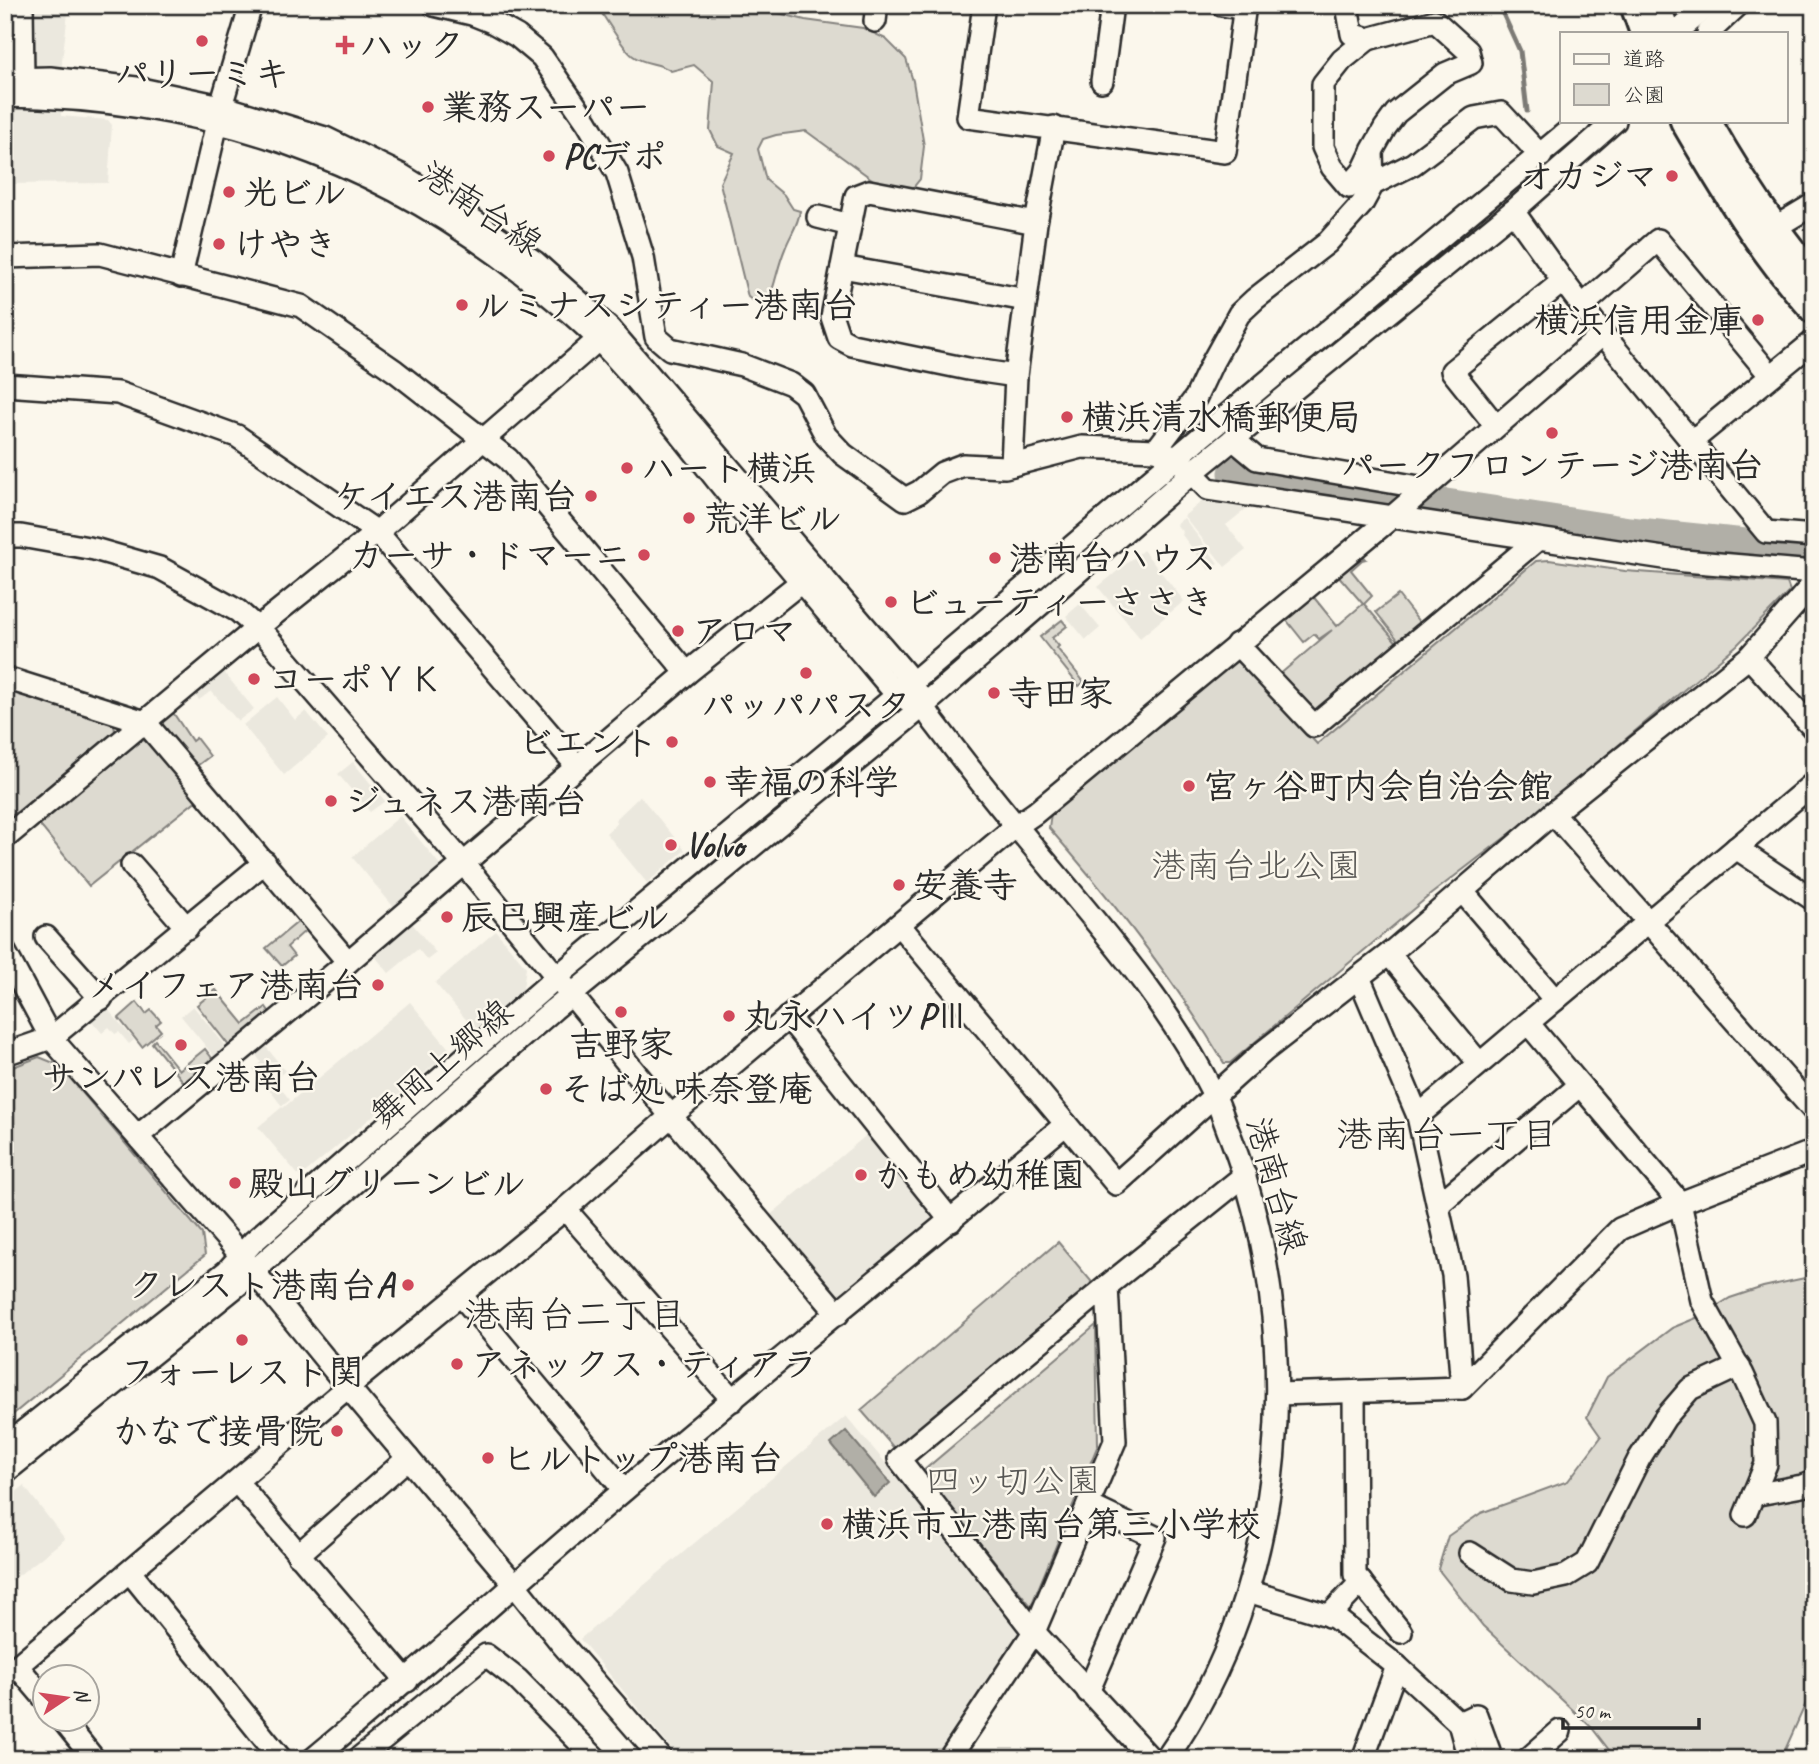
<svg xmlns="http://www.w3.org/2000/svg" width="1819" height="1764" font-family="Caveat,'Klee One',sans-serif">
<rect width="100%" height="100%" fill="#fbf7ec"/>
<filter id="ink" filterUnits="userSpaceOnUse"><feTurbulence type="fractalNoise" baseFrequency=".0143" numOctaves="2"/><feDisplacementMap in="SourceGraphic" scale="14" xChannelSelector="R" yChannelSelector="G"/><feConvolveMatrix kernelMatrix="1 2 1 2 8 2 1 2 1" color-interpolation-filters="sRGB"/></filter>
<g filter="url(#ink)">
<!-- built -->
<g fill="#ebe8de">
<path d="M5,5H69L62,61L61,116L108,120L112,125L108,183L5,184Z"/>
<path d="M1206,498L1251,505L1226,525L1246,550L1225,567L1184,516Z"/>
<path d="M1184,518L1218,563L1209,570L1182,535L1183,533L1176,524Z"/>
<path d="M1143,550L1184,601L1140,638L1098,587Z"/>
<path d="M1080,604L1100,628L1086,640L1066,616Z"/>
<path d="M222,670L254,709L238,721L211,691L199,700L194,694Z"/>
<path d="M277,697L295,720L306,711L328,738L284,775L243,725Z"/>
<path d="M353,762L385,801L370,812L338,774Z"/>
<path d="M640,796L685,850L647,883L606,833L617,823L615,820Z"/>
<path d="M400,816L441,866L440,874L397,911L352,857Z"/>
<path d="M411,922L436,953L427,960L418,949L389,973L373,954Z"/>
<path d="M496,931L526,967L523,989L475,1030L435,983Z"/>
<path d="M410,1002L451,1051L300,1177L258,1127L282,1107L283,1108Z"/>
<path d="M193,1006L229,1050L217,1060L181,1016Z"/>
<path d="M106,1007L134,1040L129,1044L119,1032L115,1034L109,1027L102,1033L91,1020Z"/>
<path d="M264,1044L285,1071L274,1080L290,1100L282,1106L253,1069L261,1062L254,1052Z"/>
<path d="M869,1133L941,1220L837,1300L768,1217Z"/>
<path d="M846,1416L1027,1631L1029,1639L938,1759H680L580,1639Z"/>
<path d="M24,1486L65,1539L5,1586V1500Z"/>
</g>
<!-- green -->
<g fill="#dddad0" stroke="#84827e" stroke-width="2">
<path d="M596,5H747L805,20L863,28L886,39L906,59L913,81L924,146L920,179L912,189L876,182L806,131L776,135L763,139L758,149L766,180L784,195L793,209L800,211C798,226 790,235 785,249C778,265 776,282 769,299C762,303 755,303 748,297L720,183L734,153L718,146L710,130L714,82L694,65L671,71C659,62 645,65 633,56C622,48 606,18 596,5Z"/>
<path d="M1361,553L1366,559L1362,560L1351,570L1372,596L1364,604L1399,645L1319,713L1310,711L1279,675L1332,630L1319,639L1314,634L1304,642L1284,617L1312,595L1337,626L1363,604L1337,574Z"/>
<path d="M1549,560L1625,571L1787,583L1790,591L1737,645L1550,803L1430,895L1230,1063H1224C1174,979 1114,902 1049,828L1051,813L1232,661L1244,663L1317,744L1536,561Z"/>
<path d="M1398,595L1423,627L1399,641L1376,612Z"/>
<path d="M1062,620L1067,626L1052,638L1059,646L1057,648L1084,682L1079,686L1040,637Z"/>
<path d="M22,689L114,725L115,731L5,822V694Z"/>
<path d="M172,711L192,741L196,738L210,756L194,768L163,727V719Z"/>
<path d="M137,740L149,741L198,799L89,886L38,823Z"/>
<path d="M299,921L306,930L287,947L294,956L282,966L266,948Z"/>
<path d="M216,990L244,1024L266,1007L271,1014L230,1047L197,1005Z"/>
<path d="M137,1002L146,1014L151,1010L161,1021L156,1025L161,1031L142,1047L119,1018Z"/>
<path d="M155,1040L179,1070L205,1049L215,1062L186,1085L152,1043Z"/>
<path d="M39,1057L59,1065L202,1234L205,1255L5,1421V1070Z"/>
<path d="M1058,1242L1091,1281L1090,1289L902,1449L894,1448L861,1410Z"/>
<path d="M1814,1276V1693L1806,1703L1781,1759H1616L1592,1728L1483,1626L1438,1569L1448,1536L1481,1513L1568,1481L1601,1437L1587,1417L1607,1377L1672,1328L1701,1316L1730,1298L1763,1287Z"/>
<path d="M1096,1325L1098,1445L1031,1606L922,1472Z"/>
</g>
<!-- water -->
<path fill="#b1afa7" stroke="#7b7a75" stroke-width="2" d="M846,1431L890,1483L874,1497L831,1444Z"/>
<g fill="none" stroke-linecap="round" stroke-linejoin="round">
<!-- stream -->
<path stroke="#7b7a75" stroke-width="5" d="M1499,5L1520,51L1527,111"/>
<!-- river -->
<path stroke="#b1afa7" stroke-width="33" d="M1235,473L1629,533L1814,552"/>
<!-- minor casing -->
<g stroke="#2b2b2b" stroke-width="26">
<g id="minor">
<path d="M22,5L23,79"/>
<path d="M434,5L472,14L492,22L517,36L542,57L587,122L617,173L643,257L656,337L670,349L742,365L791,384L804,394L826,436L843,454L905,499L919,492L942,473L963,465L1005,467L1082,447L1156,450C1176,455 1194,474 1208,489L1684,561L1814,572"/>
<path d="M984,5L968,117L1225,152L1245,5"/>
<path d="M1222,5L1245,9"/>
<path d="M1347,5L1352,34L1368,39L1435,21L1468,51L1471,63L1445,74L1396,113L1385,128L1372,151L1373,184"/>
<path d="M875,21L877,5"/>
<path d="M1676,33L1709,5"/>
<path d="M1708,33L1738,5"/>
<path d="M1368,39L1342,60L1323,84V147L1332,167L1349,187L1363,171L1372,152"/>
<path d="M5,79L50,78L136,88L221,106L325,138L401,175L464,214L535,262L610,329L904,672C917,687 922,706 934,722C961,757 988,793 1017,827C1087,913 1164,994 1214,1095C1221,1109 1225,1124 1231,1138C1307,1336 1290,1583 1166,1759"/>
<path d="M1102,81L1112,5"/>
<path d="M5,96C204,98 378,157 533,282C556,301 580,319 600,341C643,386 682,436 721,485C775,551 830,616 885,681L896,694L908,700"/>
<path d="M1513,211L1563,281L1603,334L1766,532L1814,536"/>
<path d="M818,217L850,225"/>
<path d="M1036,223L869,191L856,196L832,317L839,338L852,345L968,369L1016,376L1036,223L1054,127"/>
<path d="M1774,228L1814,204"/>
<path d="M5,257L100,254L301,306L395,371L508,459L687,673"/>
<path d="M842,267L1026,300"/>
<path d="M181,276L221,106L251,5"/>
<path d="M1582,306L1658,240L1770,375"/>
<path d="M5,385L118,393L237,436L377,532L577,766"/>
<path d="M1496,426L1452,371L1563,281"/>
<path d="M1233,439L1257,459L1425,488"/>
<path d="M1692,441L1814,341"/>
<path d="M1156,450L1196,397L1212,363L1239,314L1255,299L1327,243L1362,204L1373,184L1413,164L1474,118L1501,113L1541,156"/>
<path d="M1012,465L1016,376"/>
<path d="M5,536H21L94,549L160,568L238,611L267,637L464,864L671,1116L838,1314"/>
<path d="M1237,644L1314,726L1537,540"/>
<path d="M1749,657L1814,729"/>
<path d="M5,682L12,680L145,722L348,962"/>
<path d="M1553,813L1814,1111"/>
<path d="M5,838L256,629L377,532L599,339"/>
<path d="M1736,848L1814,900"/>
<path d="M132,865L187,928"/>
<path d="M46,937L101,999"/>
<path d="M5,952L51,1038L228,1240L348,1387L514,1584L561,1643L662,1759"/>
<path d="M1389,954L1479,1063"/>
<path d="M1555,1000L1814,783"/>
<path d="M788,1017L951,1221"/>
<path d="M5,1054L51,1038L265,862"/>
<path d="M1418,1116L1555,1000L1463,892"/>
<path d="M1066,1124L1116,1184L1264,1051L1359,977"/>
<path d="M138,1136L348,962L687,673L811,574"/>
<path d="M1438,1205L1580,1085L1528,1023"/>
<path d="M565,1209L733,1400"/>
<path d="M461,1295L624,1490"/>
<path d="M1462,1388L1453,1275L1418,1116L1359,977L1389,954L1553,813L1749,657L1814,583"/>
<path d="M1354,1393L1355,1575L1401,1632"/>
<path d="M1278,1394L1462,1388L1620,1229L1680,1203L1580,1085"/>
<path d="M5,1446L227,1271L253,1242L558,976L913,682L1196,441L1580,121"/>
<path d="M5,1472L239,1284L554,1009L922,707L1193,472L1513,211L1615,121"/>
<path d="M237,1482L407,1681"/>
<path d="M1753,1495L1802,1486L1814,1482"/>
<path d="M1745,1515L1766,1464L1765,1423L1742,1373L1702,1301L1680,1203L1814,1151"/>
<path d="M1470,1553L1512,1580L1533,1583L1566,1576L1587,1563L1639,1459L1665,1418L1690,1389L1739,1366"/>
<path d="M298,1555L408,1458"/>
<path d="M130,1572L281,1759"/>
<path d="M1248,1591L1334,1617L1397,1666L1459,1723L1469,1759"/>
<path d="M1329,1616L1361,1582"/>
<path d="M18,1667L46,1700"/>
<path d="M5,1676L348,1387L565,1209L671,1116L1016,826L1035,813L1391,518L1603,334"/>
<path d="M1088,1692L1155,1537L1088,1505"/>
<path d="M61,1718L94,1759"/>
<path d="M1459,1723L1476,1715L1492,1759"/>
<path d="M313,1759C418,1672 518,1580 622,1492C768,1367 919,1247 1066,1124L900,926"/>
<path d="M358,1759L486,1655L517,1679L596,1759"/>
<path d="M949,1759L1034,1632L1115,1441L1107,1286"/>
<path d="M1151,1759L1034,1632L899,1459L1107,1286L1245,1175"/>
<path d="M1363,1759L1397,1666"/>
<path d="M1528,1759L1560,1731"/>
</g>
</g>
<!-- major casing -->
<g stroke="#2b2b2b" stroke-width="32">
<g id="major">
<path d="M1634,5L1644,33"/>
<path d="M1657,5L1666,33"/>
<path d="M1684,121C1723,188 1762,253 1814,310"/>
<path d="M1707,121C1738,176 1773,229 1814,278"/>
</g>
</g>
<!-- minor -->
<use href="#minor" stroke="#fbf7ec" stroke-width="21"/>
<!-- major -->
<use href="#major" stroke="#fbf7ec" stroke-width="26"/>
</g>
</g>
<!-- markers -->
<g fill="#d1495b" stroke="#fbf7ec" stroke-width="2.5">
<circle cx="202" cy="41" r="7"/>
<path d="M341.5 34.5h7v7h7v7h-7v7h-7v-7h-7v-7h7z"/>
<circle cx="428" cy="107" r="7"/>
<circle cx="549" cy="156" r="7"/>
<circle cx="1672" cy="176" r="7"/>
<circle cx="229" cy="192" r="7"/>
<circle cx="219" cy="244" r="7"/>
<circle cx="462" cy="305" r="7"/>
<circle cx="1758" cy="320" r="7"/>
<circle cx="1067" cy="417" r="7"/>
<circle cx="1552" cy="433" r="7"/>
<circle cx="627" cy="468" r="7"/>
<circle cx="591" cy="496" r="7"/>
<circle cx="689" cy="518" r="7"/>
<circle cx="644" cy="555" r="7"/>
<circle cx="995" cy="558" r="7"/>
<circle cx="891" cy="602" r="7"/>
<circle cx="678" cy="631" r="7"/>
<circle cx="806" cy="673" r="7"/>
<circle cx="254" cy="679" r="7"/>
<circle cx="994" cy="693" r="7"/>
<circle cx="672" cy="742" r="7"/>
<circle cx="710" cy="782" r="7"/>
<circle cx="1189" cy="786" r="7"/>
<circle cx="331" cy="801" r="7"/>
<circle cx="671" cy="845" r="7"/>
<circle cx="899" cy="885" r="7"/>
<circle cx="447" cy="917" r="7"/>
<circle cx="378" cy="985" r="7"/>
<circle cx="621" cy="1012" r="7"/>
<circle cx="729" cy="1016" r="7"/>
<circle cx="181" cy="1045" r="7"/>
<circle cx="546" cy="1089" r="7"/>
<circle cx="861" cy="1175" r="7"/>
<circle cx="235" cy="1183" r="7"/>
<circle cx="408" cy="1285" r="7"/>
<circle cx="242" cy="1340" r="7"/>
<circle cx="457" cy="1364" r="7"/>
<circle cx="337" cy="1431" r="7"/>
<circle cx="488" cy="1458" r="7"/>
<circle cx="827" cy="1524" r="7"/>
</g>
<g text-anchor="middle" stroke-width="5" stroke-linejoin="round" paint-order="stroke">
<!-- poi labels -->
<g font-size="35" font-weight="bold" fill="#2b2b2b" stroke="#fbf7ec" text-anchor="start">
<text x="359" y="57">ハック</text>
<text x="202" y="85" text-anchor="middle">パリーミキ</text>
<text x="442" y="119">業務スーパー</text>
<text x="563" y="168">PCデポ</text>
<text x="1658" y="188" text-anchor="end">オカジマ</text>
<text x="243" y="204">光ビル</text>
<text x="233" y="256">けやき</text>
<text x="476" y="317">ルミナスシティー港南台</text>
<text x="1744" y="332" text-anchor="end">横浜信用金庫</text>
<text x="1081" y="429">横浜清水橋郵便局</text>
<text x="1552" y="477" text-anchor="middle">パークフロンテージ港南台</text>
<text x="641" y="480">ハート横浜</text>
<text x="577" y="508" text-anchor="end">ケイエス港南台</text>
<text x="703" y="530">荒洋ビル</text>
<text x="630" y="567" text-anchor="end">カーサ・ドマーニ</text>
<text x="1009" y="570">港南台ハウス</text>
<text x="905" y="614">ビューティーささき</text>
<text x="692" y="643">アロマ</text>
<text x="268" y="691">コーポＹＫ</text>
<text x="1008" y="705">寺田家</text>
<text x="806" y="717" text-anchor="middle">パッパパスタ</text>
<text x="658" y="754" text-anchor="end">ビエント</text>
<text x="724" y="794">幸福の科学</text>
<text x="1203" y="798">宮ヶ谷町内会自治会館</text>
<text x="345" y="813">ジュネス港南台</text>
<text x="685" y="857">Volvo</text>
<text x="913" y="897">安養寺</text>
<text x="461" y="929">辰巳興産ビル</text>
<text x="364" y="997" text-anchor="end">メイフェア港南台</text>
<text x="743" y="1028">丸永ハイツPⅢ</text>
<text x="621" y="1056" text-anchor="middle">吉野家</text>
<text x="181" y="1089" text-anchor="middle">サンパレス港南台</text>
<text x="560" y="1101">そば処 味奈登庵</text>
<text x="875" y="1187">かもめ幼稚園</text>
<text x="249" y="1195">殿山グリーンビル</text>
<text x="394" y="1297" text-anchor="end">クレスト港南台A</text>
<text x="471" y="1376">アネックス・ティアラ</text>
<text x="242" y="1384" text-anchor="middle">フォーレスト関</text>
<text x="323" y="1443" text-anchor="end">かなで接骨院</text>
<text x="502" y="1470">ヒルトップ港南台</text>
<text x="841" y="1536">横浜市立港南台第三小学校</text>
</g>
<!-- street labels -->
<g font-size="35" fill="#2b2b2b" stroke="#fbf7ec">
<text transform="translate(481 208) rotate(34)" y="12">港南台線</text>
<text transform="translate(441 1063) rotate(-41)" y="12">舞岡上郷線</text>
<text transform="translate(1277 1185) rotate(74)" y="12">港南台線</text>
</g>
<!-- park labels -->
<g font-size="35" fill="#585754" stroke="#fbf7ec">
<text x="1256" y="877">港南台北公園</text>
<text x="1013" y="1492">四ッ切公園</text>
</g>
<!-- neighbourhood labels -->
<g font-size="37" fill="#2b2b2b" stroke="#fbf7ec">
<text x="1447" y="1147">港南台一丁目</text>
<text x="575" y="1327">港南台二丁目</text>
</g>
</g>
<!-- margin -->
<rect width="1819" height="1764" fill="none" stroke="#fbf7ec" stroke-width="28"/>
<rect x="14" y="14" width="1791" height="1736" fill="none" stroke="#2b2b2b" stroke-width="2.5" filter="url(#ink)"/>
<!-- legend -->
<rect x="1560" y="32" width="228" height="91" fill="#fbf7ec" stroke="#a8a59f" stroke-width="2"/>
<rect x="1574" y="54" width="35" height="10" fill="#fbf7ec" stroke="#a8a59f" stroke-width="2"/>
<text x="1623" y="66" font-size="21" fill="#2b2b2b">道路</text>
<rect x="1574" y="84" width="35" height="21" fill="#dddad0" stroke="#a8a59f" stroke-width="2"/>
<text x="1623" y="102" font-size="21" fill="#2b2b2b">公園</text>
<!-- north arrow -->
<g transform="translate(66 1698) rotate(77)"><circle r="33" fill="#fbf7ec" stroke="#a8a59f" stroke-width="2"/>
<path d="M0-5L12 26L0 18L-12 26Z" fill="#d1495b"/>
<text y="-10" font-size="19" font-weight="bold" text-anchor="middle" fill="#2b2b2b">N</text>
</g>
<!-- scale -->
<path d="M1563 1718v10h136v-10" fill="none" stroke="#2b2b2b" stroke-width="3.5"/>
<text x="1574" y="1718" font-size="21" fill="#2b2b2b" stroke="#fbf7ec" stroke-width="5" paint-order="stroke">50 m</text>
</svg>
